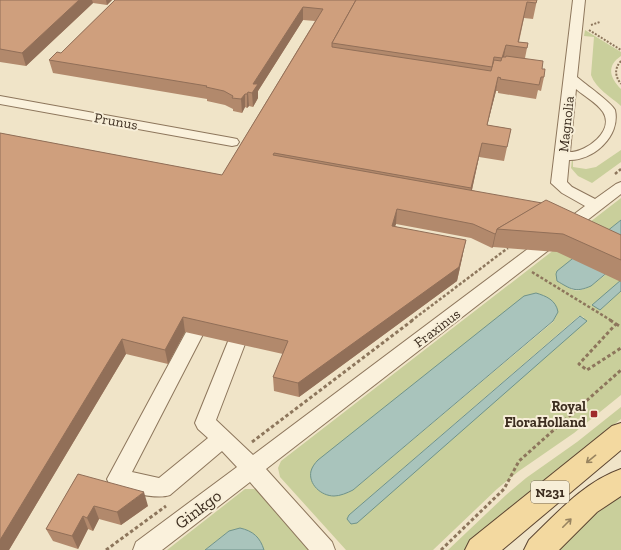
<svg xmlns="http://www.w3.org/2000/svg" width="621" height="550" font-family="'Zilla Slab',serif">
<rect width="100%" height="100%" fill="#f0e4c8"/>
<!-- green -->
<g fill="#c9cf9b" fill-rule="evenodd">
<path d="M585,30L621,52V56C606,66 610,78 621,89V106C610,96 596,89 591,75L594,37L584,36Z"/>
<path d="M621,150V162L592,183L578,176L571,168L572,159L573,160V167L586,169L596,167Z"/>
<path d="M621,198V220L556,274C560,278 566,286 571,289C585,297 611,269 621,261V280L600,310L621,291V395L574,433L519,471L497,489L433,550H346L280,477L278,468L281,461ZM558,312L553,322L353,490L335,496L323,493ZM579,316L584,317L349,515Z"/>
<path d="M621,407V419L519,502L466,550H448L506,495L526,478L577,442Z"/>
<path d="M245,489H254L258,491L310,550H264L229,531L205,550H167Z"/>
<path d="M621,496V550H558L597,513Z"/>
</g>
<!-- water -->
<g fill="#a9c4bc" stroke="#6f938a">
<path d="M621,220V261L591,286C575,293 571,289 557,281L556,274L557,271Z"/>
<path d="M621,280V291L600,310L592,305Z"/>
<path d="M536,293C546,296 556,300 558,312L553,321L353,490C347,493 340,496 334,496C321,496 308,484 311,471C312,467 315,463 318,460L524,296Z"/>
<path d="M580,316L587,321L357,523L351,524L347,519L349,515Z"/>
<path d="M240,528C253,531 260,537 264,550H205L229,531Z"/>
</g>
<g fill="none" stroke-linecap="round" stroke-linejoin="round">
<!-- minor casing -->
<g stroke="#8d765c" stroke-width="2">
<g id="minor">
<path d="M573,0H585L577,77C586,85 610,101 615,110C621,137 592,161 569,160L567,182L572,187L595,199L616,184L621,182V194L266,469L332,542L335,550H309L250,482L162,550H133L136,542L237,467L222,451L170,495C156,500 125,491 110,486L107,479L199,308L205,306L211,308L214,313L132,472L159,478L208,438L198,429L195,423L229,339L236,337L243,339L245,344L216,420L253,455L585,206L562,193L551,183ZM576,89C584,96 597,103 603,112C615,131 586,152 570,152Z"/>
<path d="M0,96L232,138L237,139L239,142L237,145L232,146L0,104Z"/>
</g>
</g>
<!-- major casing -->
<g stroke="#5b4430" stroke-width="2">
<g id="major">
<path d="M621,423V450L502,550H465L470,540L612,426Z"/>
<path d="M621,469V496L597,512L559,550H524L529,540C557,513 584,482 621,469Z"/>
</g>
</g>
<!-- path-far2 -->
<g stroke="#8d765c" stroke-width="2" stroke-dasharray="2 1.5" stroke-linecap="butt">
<path d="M591,25L600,22"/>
<path d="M589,30L621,50"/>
<path d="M621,61C614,69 615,76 621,84"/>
</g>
<!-- path-far1 -->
<g stroke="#8d765c" stroke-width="2.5" stroke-dasharray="3 2" stroke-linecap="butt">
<path d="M615,174L621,169"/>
<path d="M532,272L612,321"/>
<path d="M411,321L508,248"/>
</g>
<!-- path -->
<g stroke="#8d765c" stroke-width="3" stroke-dasharray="3.5 2.5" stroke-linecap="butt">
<path d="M610,320L616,324L579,364L587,370L621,348"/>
<path d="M616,324L621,327"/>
<path d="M252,442L413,320"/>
<path d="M106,550L166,506"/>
<path d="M441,550L504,489L519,461L621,370"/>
</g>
<!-- minor -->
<use href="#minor" fill="#faf1dc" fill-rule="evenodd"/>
<!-- major -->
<use href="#major" fill="#f3d9a0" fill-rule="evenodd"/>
</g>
<!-- wall -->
<g fill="#b2896c">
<path d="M0,0H112L107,5L93,3L26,66L0,62Z"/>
<path d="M115,0H537L533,19L524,18L519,42L528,43L525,58L542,69L544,77L541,91L538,90L536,99L498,93V91H496L487,125L511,129L504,161L479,157L472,190L621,235V282L557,252L493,247L492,248L471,238L396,224L395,226L463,254L457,281L299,397L274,391L273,377L283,354L185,332L168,364L126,354L9,550H0V133L222,175L315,21L303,20L258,91V98L253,107L249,106L247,108L245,107L242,113L233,111V109L225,105L207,101V99L53,73L49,60L61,53Z"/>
<path d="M78,474L148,506L121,525L99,519L93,531L88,529L78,549L53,541L46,529Z"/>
</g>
<!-- shaded-wall -->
<g fill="#916f58">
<path d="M79,0H92L93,3L26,66L22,53Z"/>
<path d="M106,0H112L107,5Z"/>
<path d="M303,7V20L258,91V98L253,107L252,93L253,84Z"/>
<path d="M506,45L503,62L502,58Z"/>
<path d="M498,77L496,91L484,138L487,125Z"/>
<path d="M248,92L249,106L247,108V94Z"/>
<path d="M245,94V107L242,113L241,99Z"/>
<path d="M482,143L479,157L469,203L471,188Z"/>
<path d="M397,209L396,224L390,240L392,226Z"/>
<path d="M496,233L493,247L492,248L495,234Z"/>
<path d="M466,240L457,281L299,397L298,383Z"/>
<path d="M183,317L185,332L168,364L165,350Z"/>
<path d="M122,339L126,354L9,550H0V540Z"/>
<path d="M144,492L148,506L121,525L117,512Z"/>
<path d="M94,506L99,519L93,531L87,518Z"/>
<path d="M83,516L88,529L78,549L72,536Z"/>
</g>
<!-- building -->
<g fill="#cf9f7d" stroke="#916f58">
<path d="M0,0H79L22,53L0,49Z"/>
<path d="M115,0H356L332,43V47L491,71L494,60L501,61L502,57H506V56L543,61L542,69H545L544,77H541L539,85L500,79L501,78L498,77L487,125L511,129L507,147L482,143L471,188L274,153L273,155L542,203L497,229L496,233L495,234L473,224L397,209L392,226L466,240L459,267L298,383L273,377L288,341L183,317L165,350L122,339L0,540V133L222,175L323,9L303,7L253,84H258L252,93L248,92L247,94H245L241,99L232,98L233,96L224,91L206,87L207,86L49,60L57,52L61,53Z"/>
<path d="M356,0H537L536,3L527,2L518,42L528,43L527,48L506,45L502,58L494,57L492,67L332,43Z"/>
<path d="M546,200L621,235V260L563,234L497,229Z"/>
<path d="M78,474L144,492L117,512L94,506L87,518L83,516L72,536L46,529Z"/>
</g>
<!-- one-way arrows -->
<defs><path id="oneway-shaft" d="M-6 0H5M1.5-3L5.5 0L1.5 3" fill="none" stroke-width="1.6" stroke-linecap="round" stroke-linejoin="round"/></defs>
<g stroke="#988460">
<use href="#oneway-shaft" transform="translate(591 459) rotate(141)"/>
<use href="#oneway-shaft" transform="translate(567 523) rotate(-45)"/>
</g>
<!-- markers -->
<rect fill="#9e2a2b" stroke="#f7eed8" stroke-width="1.5" x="590" y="410" width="8" height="8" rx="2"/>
<g text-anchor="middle" stroke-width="4" stroke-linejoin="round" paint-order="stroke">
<!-- shield labels -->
<rect fill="#f7eed8" stroke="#756857" stroke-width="1" x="531" y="481" width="38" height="22" rx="3"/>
<g font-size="13" font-weight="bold" fill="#3d2e20">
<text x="550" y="497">N231</text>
</g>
<!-- street labels -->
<g font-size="14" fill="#3d2e20" stroke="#f7eed8">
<text transform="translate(116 121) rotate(10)" y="5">Prunus</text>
<text transform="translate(566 124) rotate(-84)" y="5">Magnolia</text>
<text transform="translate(437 328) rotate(-37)" y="5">Fraxinus</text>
</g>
<!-- poi labels -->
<g font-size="14" font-weight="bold" fill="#3d2e20" stroke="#f7eed8" text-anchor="end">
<text x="586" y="411">Royal<tspan x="586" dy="16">FloraHolland</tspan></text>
</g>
<!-- near-street labels -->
<g font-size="17" fill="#3d2e20" stroke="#f7eed8">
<text transform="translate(198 509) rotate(-37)" y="6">Ginkgo</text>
</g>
</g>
</svg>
